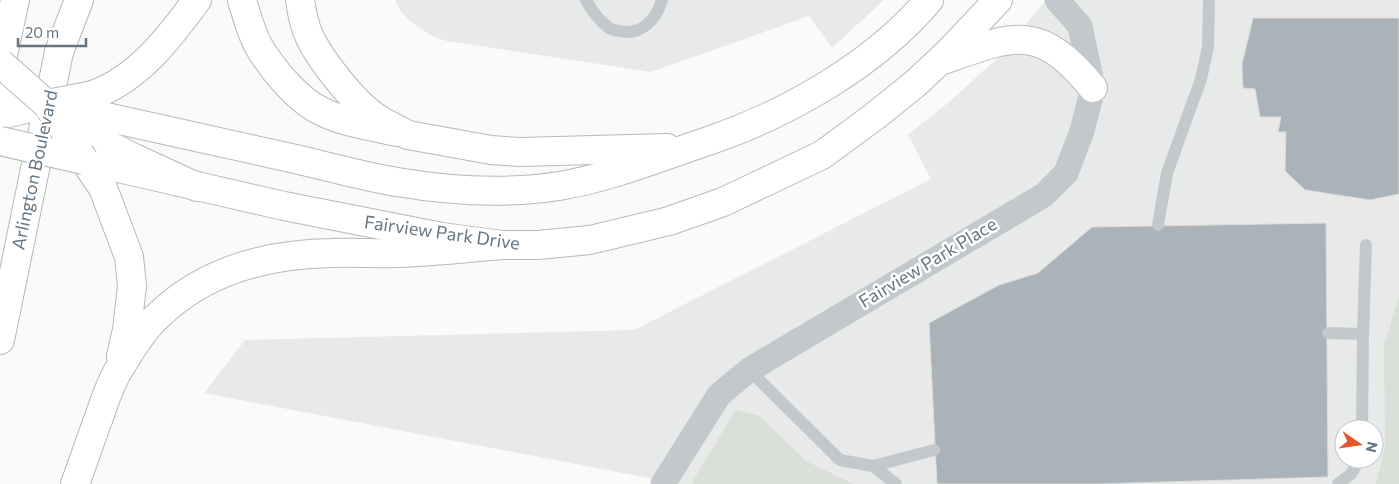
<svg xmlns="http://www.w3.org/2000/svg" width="1399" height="484" font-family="Commissioner,sans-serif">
<rect width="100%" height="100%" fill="#fafaf8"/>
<!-- built -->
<g fill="#e8e9e9" fill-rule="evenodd">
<path d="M395,0H884L832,48L809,16L651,72L447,41L434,37L411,22L402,13Z"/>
<path d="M1046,0H1399V484H680L204,393L245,340L634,330L931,179L908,135L949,102L998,58ZM1344,429H1374V459H1344Z"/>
</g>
<!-- green -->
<g fill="#dadfd7">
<path d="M1399,296V484H1376L1385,447L1384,346Z"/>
<path d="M736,410L760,416L806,461L853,484H691Z"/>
</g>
<!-- building -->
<g fill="#aab3b9" stroke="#dcdcda">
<path d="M1253,18H1399V194L1370,200L1305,190L1285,171L1286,132H1278L1281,117H1260L1255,89L1243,88L1242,64Z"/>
<path d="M1326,223L1328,477L1098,484H937L929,323L999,285L1038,273L1092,227Z"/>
</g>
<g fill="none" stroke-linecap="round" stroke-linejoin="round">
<!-- secondary casing -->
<g stroke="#b3babf" stroke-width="30">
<g id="secondary">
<path d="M946,59C1017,34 1040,24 1093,88"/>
<path d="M0,93L47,104"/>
<path d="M88,113C156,128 223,143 291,158C326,166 362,176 397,182C450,191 507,194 559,186C612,177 660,157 711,140C789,113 875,64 929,0"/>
<path d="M408,135L491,150L520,152L667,148"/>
<path d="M84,160L284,206L442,237L502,245H538L590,240L669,221L723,202L822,155L875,116L916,83L950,51L998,0"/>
</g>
</g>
<!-- primary casing -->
<g stroke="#b5babe" stroke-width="30">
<g id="primary">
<path d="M242,0C247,16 251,33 259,47C273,70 298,101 323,112C345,123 373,126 397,132"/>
<path d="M93,95C138,79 170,37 197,0"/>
<path d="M0,115L47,104"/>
</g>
</g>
<!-- trunk casing -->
<g stroke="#b4b9bd" stroke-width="30">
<g id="trunk">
<path d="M0,69L15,0"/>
<path d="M84,160L103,188L129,257L132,286L127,330L121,356"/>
<path d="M0,340L59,52"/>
<path d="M75,484C83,463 90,441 98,420C104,403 109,386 118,371C130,351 143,329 161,313C207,270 269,254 332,253C353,252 374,254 396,253C431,252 466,248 502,245"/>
</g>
</g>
<!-- motorway casing -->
<g stroke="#b4b9bd" stroke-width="30">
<g id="motorway">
<path d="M300,0C302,13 304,26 310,38C322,62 355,104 377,118C387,125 398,129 408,135"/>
<path d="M59,52L79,0"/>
<path d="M85,133L134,158L197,187"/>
</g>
</g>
<!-- service -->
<g stroke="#c3c8cc" stroke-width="12">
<path d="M586,0C592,11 598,20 608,27C611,30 615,30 619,31C641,36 656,20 662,0"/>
<path d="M1158,225L1167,173L1201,79L1208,47L1209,0"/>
<path d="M1328,333L1363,334L1366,245"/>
<path d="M749,370L840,460L873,466"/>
<path d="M1362,429L1363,334"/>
<path d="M896,484L873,466L934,450"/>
<path d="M1338,484L1351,474L1360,459"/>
</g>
<!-- minor -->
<path stroke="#c3c8cc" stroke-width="25" d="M663,484L719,395L749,370L1044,195L1066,173L1082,131L1093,88L1080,26L1057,0"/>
<!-- secondary -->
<use href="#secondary" stroke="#fff" stroke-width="28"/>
<!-- primary -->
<use href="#primary" stroke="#fff" stroke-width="28"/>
<!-- trunk -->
<use href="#trunk" stroke="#fff" stroke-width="28"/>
<!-- motorway -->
<use href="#motorway" stroke="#fff" stroke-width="28"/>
<!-- secondary-bridge casing -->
<g stroke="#b3babf" stroke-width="30" stroke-linecap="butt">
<g id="secondary-bridge">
<path d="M47,104L88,113"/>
<path d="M0,141L84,160"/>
</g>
</g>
<!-- primary-bridge casing -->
<g stroke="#b5babe" stroke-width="30" stroke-linecap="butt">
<path id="primary-bridge" d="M47,104L93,95"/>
</g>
<!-- trunk-bridge casing -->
<g stroke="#b4b9bd" stroke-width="30" stroke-linecap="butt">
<path id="trunk-bridge" d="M50,109L84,160"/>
</g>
<!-- motorway-bridge casing -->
<g stroke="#b4b9bd" stroke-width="30" stroke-linecap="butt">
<path id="motorway-bridge" d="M0,63L59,115L85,133"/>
</g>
<!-- secondary-bridge -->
<use href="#secondary-bridge" stroke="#fff" stroke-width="28"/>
<!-- primary-bridge -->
<use href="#primary-bridge" stroke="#fff" stroke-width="28"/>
<!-- trunk-bridge -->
<use href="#trunk-bridge" stroke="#fff" stroke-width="28"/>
<!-- motorway-bridge -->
<use href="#motorway-bridge" stroke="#fff" stroke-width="28"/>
</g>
<g text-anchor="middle" stroke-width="5" stroke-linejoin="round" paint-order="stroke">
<!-- street labels -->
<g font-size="18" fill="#657683" stroke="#fff">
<text transform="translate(35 170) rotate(-78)" y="6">Arlington Boulevard</text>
<text transform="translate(442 233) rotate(8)" y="6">Fairview Park Drive</text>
<text transform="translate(928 263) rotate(-31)" y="6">Fairview Park Place</text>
</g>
</g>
<!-- north arrow -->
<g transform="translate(1359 444) rotate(103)"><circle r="24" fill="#ffffff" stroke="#c1c8cd"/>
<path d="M0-4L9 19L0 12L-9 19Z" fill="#e4572e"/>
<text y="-8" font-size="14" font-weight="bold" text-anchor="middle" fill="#657683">N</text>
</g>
<!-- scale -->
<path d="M18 38v8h68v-8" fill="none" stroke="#657683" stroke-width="2.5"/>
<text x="25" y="38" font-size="15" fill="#657683" stroke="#ffffff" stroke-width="4" paint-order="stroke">20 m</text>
</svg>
